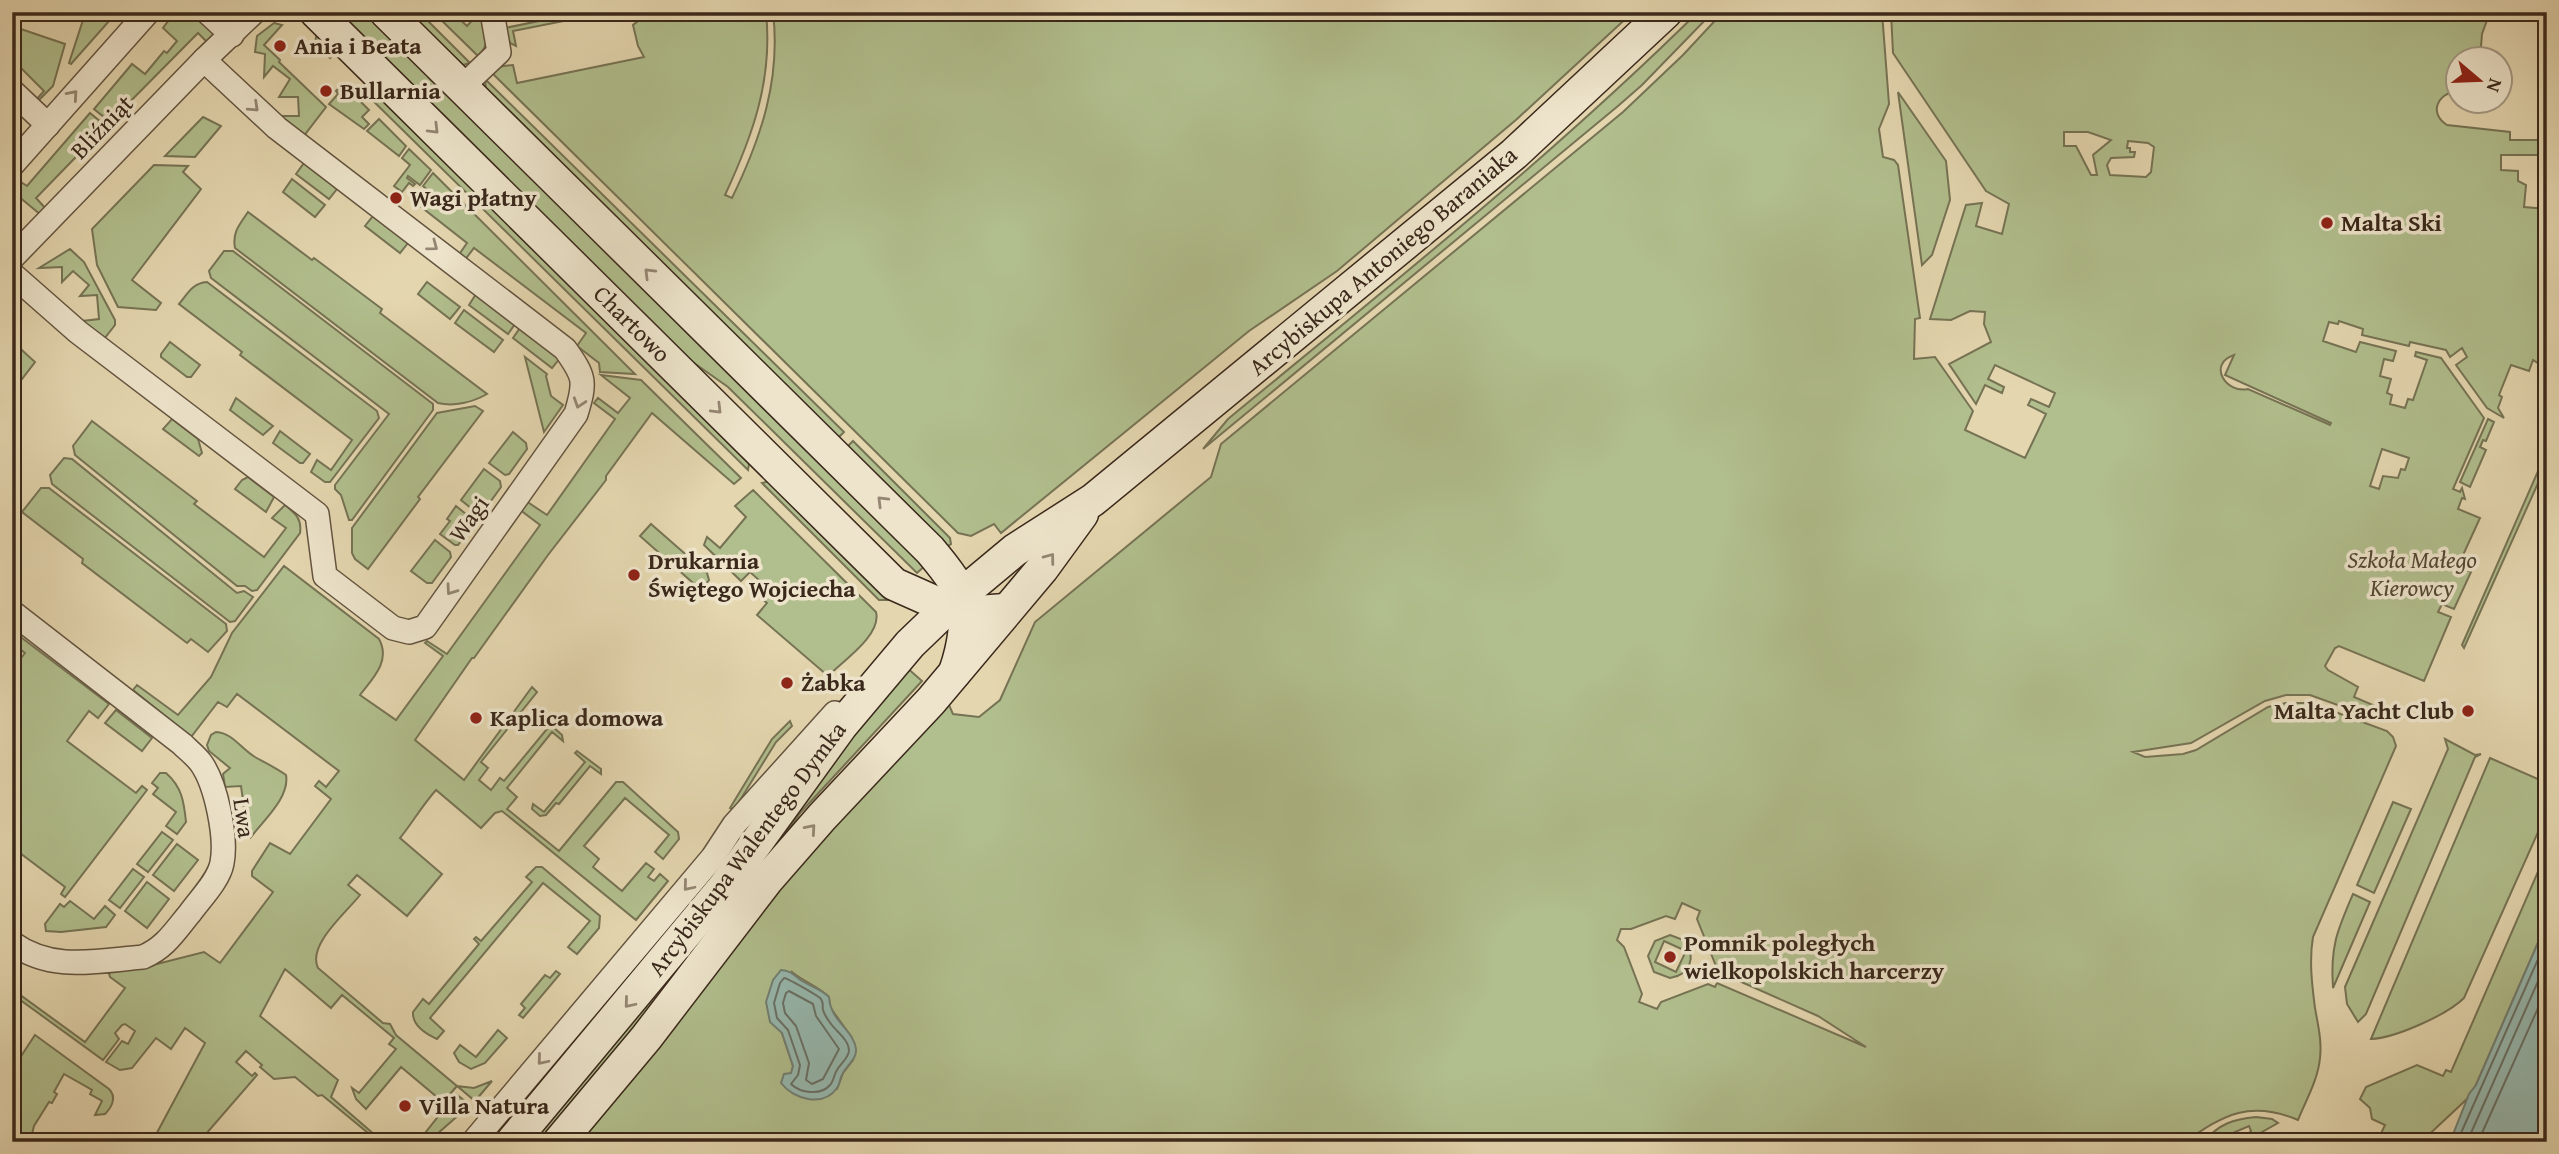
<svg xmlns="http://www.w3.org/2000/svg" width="2559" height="1154" font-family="'Gentium Book Plus',serif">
<rect width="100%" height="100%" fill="#e4d6af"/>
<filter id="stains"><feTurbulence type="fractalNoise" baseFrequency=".00286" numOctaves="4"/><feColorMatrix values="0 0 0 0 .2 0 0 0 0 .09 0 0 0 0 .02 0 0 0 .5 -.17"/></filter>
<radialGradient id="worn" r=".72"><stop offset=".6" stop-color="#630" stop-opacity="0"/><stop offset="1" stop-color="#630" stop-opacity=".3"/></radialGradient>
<!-- green -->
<g fill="#b1be8d" stroke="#767354" stroke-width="2" fill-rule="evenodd">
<path d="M175,12H195L212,30L213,35L209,44L198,33L110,122L94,109L132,64L145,74L164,51L167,53L177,41L163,28Z"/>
<path d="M341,12H368L687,327L685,330L927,564L917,573L728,387L687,358L337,16Z"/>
<path d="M402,12H419L470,63L459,66Z"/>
<path d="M433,12H452L467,26L477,15L483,17C486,34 491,44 478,56Z"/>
<path d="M583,12H609L513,31L516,46L510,43L505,28Z"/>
<path d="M650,12H766C773,79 753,135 725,195L732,198C761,138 781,80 773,12H1633L1517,119L1337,271L1249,331L1001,533L994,524L971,536L958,533L490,71L496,67L513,65L517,83L644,57L638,46L633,25Z"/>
<path d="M1698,12H1713L1642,85L1618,106L1203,449L1228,419C1388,287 1550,158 1698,12Z"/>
<path d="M1723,12H1882L1889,104L1879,129L1883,157L1894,160L1898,165L1920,318L1915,319L1914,359L1935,357L1973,411L1965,430L2025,458L2046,414L2028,405L2031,399L2049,407L2055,393L1995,365L1988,379L2004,387L2002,393L1985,385L1976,404L1949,364L1991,342L1984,324L1985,312L1970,311L1951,320L1930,319L1966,205L1982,203L1976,226L2002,234L2009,204L1986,191L1893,53L1891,12H2490L2482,34L2480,59L2458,60L2457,91C2438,93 2428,113 2447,125L2510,132V140H2540V155H2501V170L2518,171V181L2526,185L2524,207L2547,209V369L2533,360L2529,371L2511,365L2499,395L2502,397L2498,408L2504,418L2487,408L2456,365L2467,357L2462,348L2450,357L2446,350L2410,342L2409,346L2362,335L2363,329L2339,321L2338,324L2329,322L2323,341L2356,352L2360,342L2396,351L2393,361L2384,359L2380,376L2391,379L2387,393L2392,395L2390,404L2405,408L2408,399L2413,400L2427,360L2415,356L2416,352L2441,358L2484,418L2453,489L2460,492L2462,488L2465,499L2462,498L2458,509L2480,518L2458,566L2471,572L2454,609L2442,604L2438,612L2451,617L2424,681L2339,646L2335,648L2325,666L2328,670L2358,687L2354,697L2396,715L2387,721H2382L2310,695H2286L2265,701L2191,743L2133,752L2145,757L2183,754L2196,750L2268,707L2286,703H2308L2319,706L2387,731L2393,737L2396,746L2313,937C2309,960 2312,985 2315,1008C2318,1025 2322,1041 2320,1058C2318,1080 2306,1100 2298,1120C2251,1100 2224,1114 2185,1142H573L756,911L944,700L949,705L953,714L979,717L1000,700L1035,622L1211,477L1221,444L1623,112L1683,55ZM2064,132H2088L2111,140L2093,155L2097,175H2091L2076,146H2064ZM2128,141L2148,143L2154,147L2151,172L2146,177L2110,175L2107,165L2111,158L2134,157L2135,152H2130V148H2127ZM2234,355L2225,375L2331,423L2330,425L2248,389C2226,394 2207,364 2234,355ZM2382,449L2409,458L2405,470L2401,469L2398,478L2383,476L2379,489L2370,486ZM1682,903L1700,911L1697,919L1716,966L1723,969L1721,973L1818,1016L1866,1047L1717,983L1715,987L1708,984L1661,1002L1657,1009L1639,1002L1642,994L1624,947L1617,940L1621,929H1631L1666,916L1675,919ZM792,972C804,982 818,986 829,997L830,1007L852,1038L853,1060L843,1073L837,1089L792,1073L793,1066L782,1033Z"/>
<path d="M83,20H110L71,64L69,63Z"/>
<path d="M274,23L282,25L264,45L280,60L279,62L326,107L303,137L279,116H299L298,97H279L290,79L273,66L264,77L265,54L255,52L257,36Z"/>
<path d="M12,26L65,44L53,86L38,101H35L44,91L12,59Z"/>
<path d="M320,33L750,458L748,470L361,89L367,83L336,52L330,58L315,43L316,37Z"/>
<path d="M485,79L844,432L839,437L834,438L486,91Z"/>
<path d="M343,84L369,110L362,117L369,124L364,129L329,104L338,94L336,91Z"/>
<path d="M1898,92L1946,161L1950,200L1932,255L1922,265Z"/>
<path d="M90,113L106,126L36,198L47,210L41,215L12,191V176L27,186Z"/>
<path d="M203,117L221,126L195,157L165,156Z"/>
<path d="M379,119L406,146L399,156L367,131Z"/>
<path d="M409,149L431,170L420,185L408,176L407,178L415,184L413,186L409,183L402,192L394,186L410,165L402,158Z"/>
<path d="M304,163L337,189L329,199L296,174Z"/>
<path d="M154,165L188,166L183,172L201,189L132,280L161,303L156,310L118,307L97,265L92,229Z"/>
<path d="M433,173L635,374L600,372L599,363L577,346L586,333L474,248L464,261L458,256L467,243L420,206L431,193L423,186Z"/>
<path d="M292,179L325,205L315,217L283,192Z"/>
<path d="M248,212L312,260L314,258L382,309L380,313L487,394C473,402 454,407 438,403L235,248C232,232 240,224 248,212Z"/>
<path d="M373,216L408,243L400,253L365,226Z"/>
<path d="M70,249L84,262L115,320V325L104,339L82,321L99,319L97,295L80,296L89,285L73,271L62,282V267L39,268Z"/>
<path d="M224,251H233L433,404V410L352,520H349L341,495L335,489V485L389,414L211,278L209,271Z"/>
<path d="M207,282L377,411L379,418L330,482H325L311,472L317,460L331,470L352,440L240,355L242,352L179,304C188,293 193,283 207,282Z"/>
<path d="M427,282L460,307L450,319L418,294Z"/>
<path d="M476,294L515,324L508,334L469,305Z"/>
<path d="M464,310L503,340L494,352L455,323Z"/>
<path d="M520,328L560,358L552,368L513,338Z"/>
<path d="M12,341L35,362L12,392Z"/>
<path d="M170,342L200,365L191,377H187L161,357V354Z"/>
<path d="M525,357L547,374L546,376L551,396L563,405L544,432Z"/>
<path d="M601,375L641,380L741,478L734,484L652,413L606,476V480L548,555L474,658H472L415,740L464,780L532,687L537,692L481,762L488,768L479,780L491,790L500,778L504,781L547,729L537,719H544L562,735L563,741L552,732L507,788L517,797L507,809L559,851L616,782H623L678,832L679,839L663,859L655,852L669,835L625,798L584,846L599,859L593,867L622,891L646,863L654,869L648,877L654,881L660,874L668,881L636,920L502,811L495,813L481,828L436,790C421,807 413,822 400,838L442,874L407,916L357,875L348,885L360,895C346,913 307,945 318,968L383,1023L390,1024L396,1035L457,1086L474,1088L492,1081L475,1101L457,1086L443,1102L401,1067L366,1109L356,1099L352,1088L359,1093L396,1049L389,1044L394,1038L342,995L331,1008L285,969L260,1016L338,1080L331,1097L383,1142H379L322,1095L318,1096L295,1077L274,1079L260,1067L262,1065L246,1051L236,1062L252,1076L255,1073L257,1075L199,1142H152L205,1043L185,1028L171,1049L156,1038L132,1068L120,1070L106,1062L122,1041L128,1044L135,1031L125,1024L122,1025L115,1033L119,1039L103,1060L12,994V989L85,1042L125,988L110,977L108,970L157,964L204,952L220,963L273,892L252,876V871L270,843L290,854L331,799L315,786L319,781L326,787L339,771L237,694L227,707L218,702L191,737L133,690L137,685L178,715L211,677L232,633L284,566L379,639C391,661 373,678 360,695L396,720L443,656L425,643L427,641L447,654L540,525L519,509L526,501L547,515L615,419L594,403L598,398L618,413L630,398Z"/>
<path d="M236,398L273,426L263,435L230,410Z"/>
<path d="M475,406L483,411L418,497L420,499L368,569L355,559L352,553V528L437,413Z"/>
<path d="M172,419L198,439L202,453L199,456L163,429Z"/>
<path d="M2488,419L2494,422L2486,441L2483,440L2480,447L2486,450L2470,487L2460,482Z"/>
<path d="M92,421L197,501L194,504L264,557L286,528L272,518L285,505C296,514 302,519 300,533L257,590L252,591L245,586H237L75,455L73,446Z"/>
<path d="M280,431L310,454L303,463H300L273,443Z"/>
<path d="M513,432L526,443L527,449L509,474L505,475L489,463Z"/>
<path d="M853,441L950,538L951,544L948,546L944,544L848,451V446Z"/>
<path d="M2547,457V473L2543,472L2464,648L2462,645L2542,462Z"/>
<path d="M64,458L72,459L237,593L244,591L253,597L235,621L230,622L52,484L50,475Z"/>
<path d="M484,469L500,481L501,487L483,512L477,513L461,500Z"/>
<path d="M248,477L274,497L266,512L235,489L242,480Z"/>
<path d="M770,481L886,593L890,600H879L762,483Z"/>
<path d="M41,488H49L226,624L227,631L208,652L191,639L187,643L82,563L83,559L22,512Z"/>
<path d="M753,490L876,612C882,635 843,661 828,676L757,615L767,603L751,590L759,580L750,572L741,581L704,545L707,537L720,548L746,517L735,506Z"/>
<path d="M456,506L472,519L473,525L458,545H455L440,534L450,521L447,519Z"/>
<path d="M651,524L707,573L709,580L701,590L640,536Z"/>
<path d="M435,540L450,552L451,557L432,583H427L411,571Z"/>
<path d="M18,635L109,704L98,718L89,711L67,741L136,793L142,786L147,790L65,897L61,894L65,887L12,847V670L25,653L12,643Z"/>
<path d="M905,666L922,681L801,812L705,943L623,1046L543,1142H527Z"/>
<path d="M116,710L152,738L142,751L105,723Z"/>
<path d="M790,721L792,726L776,742L734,810L730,808L772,739Z"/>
<path d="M216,732C233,733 241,749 255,757C266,763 276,768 286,775C290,797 264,820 251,837L249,820L232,841L230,825L242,824V815H245L241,786L225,787L223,774L230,768L209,751L207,745L211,735Z"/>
<path d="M2445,739L2475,755L2481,754L2475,757L2366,1014L2358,1022L2347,1004L2345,987L2448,749Z"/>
<path d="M577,751L601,769V774L590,766L559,804L556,803L546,815L540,816L532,809L533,804L544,812L585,762L575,753Z"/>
<path d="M2490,758L2547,783V812L2464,998C2447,1015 2395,1038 2371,1039Z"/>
<path d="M160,773H166C182,787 184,802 186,822L177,834L166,826L176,812L153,794L158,788L152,783Z"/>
<path d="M2393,802L2411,809L2374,893L2357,885Z"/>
<path d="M162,832L173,840L148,872L137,864Z"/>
<path d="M177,844L198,860L174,891L153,875Z"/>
<path d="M2547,851V922L2476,1085L2468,1098L2421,1142H2377L2385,1125L2372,1119L2370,1108L2360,1099L2366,1087L2417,1065L2443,1076L2446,1070L2451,1072Z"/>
<path d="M536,867H542L600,916L599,928L577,954L568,947L590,921L543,883L430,1018L444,1031L437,1039C426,1034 412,1026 413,1012L423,999L429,1004L479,944L474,939L476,937L481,941L532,882L526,877Z"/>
<path d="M133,869L144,877L120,908L109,900Z"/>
<path d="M147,882L169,899L147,928L125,911Z"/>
<path d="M2353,894L2370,902L2333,988C2330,947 2337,931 2353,894Z"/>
<path d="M70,901L94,919L105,906L115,915L106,927L61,932L46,931L45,924L60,904L64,907Z"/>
<path d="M1670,935L1686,941C1696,958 1690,975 1670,978L1654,972L1648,956L1655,941ZM1664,941L1686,951L1676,972L1655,962Z"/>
<path d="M556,971L560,974L523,1018L519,1015L525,1008L521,1004L545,975L550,978Z"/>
<path d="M498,1030L507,1038L485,1063L471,1069L459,1062L454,1053L460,1045L476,1057Z"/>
<path d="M35,1035L109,1089C117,1097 112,1107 105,1114L95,1115L102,1101L90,1094L92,1090L64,1074L54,1092L57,1094L52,1103L49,1102L34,1126L30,1142H12V1070Z"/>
<path d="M456,1094L470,1105L428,1142H418Z"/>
<path d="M2256,1117L2272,1119L2278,1123L2255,1136L2249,1142H2241L2251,1131L2249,1126L2228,1135L2230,1142H2204C2218,1124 2234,1119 2256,1117Z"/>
</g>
<!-- water -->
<g fill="#96b9b0" stroke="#717f74" stroke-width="2">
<path d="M2547,922V1142H2450L2469,1094L2476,1085Z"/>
<path d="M781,970C792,971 793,975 802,981C812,987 821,989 829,997C830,1021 854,1030 856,1049C857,1059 847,1065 843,1073C840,1077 840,1084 837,1088C823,1108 793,1099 781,1083L784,1074L791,1073L793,1066L782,1033L770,1022L766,1002L773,980Z"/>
</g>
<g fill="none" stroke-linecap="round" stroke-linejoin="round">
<!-- shore -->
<g stroke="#687066" stroke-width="2">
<path d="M784,978C787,978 819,996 821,999C824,1004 822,1004 823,1010C824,1014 828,1020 831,1024C837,1032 849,1040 849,1051C848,1059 840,1064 837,1070C834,1074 834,1081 830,1085C821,1096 800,1093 791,1084L798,1075L800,1065L788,1030L777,1018L774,1003L780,983Z"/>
<path d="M789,991L813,1004L816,1016L839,1049L823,1079L812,1084L806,1080L809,1063L796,1026L785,1013L783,1003L786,993Z"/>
<path d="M2457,1142L2547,939"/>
<path d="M2467,1142L2547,961"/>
<path d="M2478,1142L2547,988"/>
</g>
<!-- street casing -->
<g stroke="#645440" stroke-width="26">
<g id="street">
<path d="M207,12L232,35"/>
<path d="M462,87L499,52L492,12"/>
<path d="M12,91L48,125"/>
<path d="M12,165L148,12"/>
<path d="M12,258L204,60L254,12"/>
<path d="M12,274L78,332L317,514L325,576L393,628L409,632L425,627L576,414C586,381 585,377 565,349L277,128L204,60"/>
<path d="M12,612L182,744C188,750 196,756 201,763C216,784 227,837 222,863C219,880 200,899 190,913C175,931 165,948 143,957C96,961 52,972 12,943"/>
<path d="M473,1142L713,857L734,825L835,713"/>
</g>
</g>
<!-- secondary casing -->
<g stroke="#3a281b" stroke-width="35">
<g id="secondary">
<path d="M316,12L894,584L948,608L978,612L1005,610"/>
<path d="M386,12L930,550C940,562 952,576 959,590C971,613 963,649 955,672"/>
<path d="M512,1142L725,886L841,726L910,644L961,595L1015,550L1093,500L1514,154L1666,12"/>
<path d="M559,1142L646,1038L767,880L822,817L931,701L1042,569L1082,514"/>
</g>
</g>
<!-- street -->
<use href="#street" stroke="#ede4cb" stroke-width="23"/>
<!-- secondary -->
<use href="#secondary" stroke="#ede4cb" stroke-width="32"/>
</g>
<!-- one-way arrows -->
<defs><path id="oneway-chevron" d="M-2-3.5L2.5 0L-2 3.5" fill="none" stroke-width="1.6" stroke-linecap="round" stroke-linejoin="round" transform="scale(1.75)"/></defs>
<g stroke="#948673">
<use href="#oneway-chevron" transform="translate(73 95) rotate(-49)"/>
<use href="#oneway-chevron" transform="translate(254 107) rotate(43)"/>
<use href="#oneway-chevron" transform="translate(434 129) rotate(45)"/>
<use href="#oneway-chevron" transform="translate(433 246) rotate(37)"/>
<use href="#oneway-chevron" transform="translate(649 273) rotate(-135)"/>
<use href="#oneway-chevron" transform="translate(579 403) rotate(108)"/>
<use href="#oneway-chevron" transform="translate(717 409) rotate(45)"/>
<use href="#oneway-chevron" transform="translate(882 501) rotate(-135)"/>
<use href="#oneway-chevron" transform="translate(1050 558) rotate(-53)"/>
<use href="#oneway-chevron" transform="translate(451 590) rotate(125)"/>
<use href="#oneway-chevron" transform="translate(811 829) rotate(-49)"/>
<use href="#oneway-chevron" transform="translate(688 886) rotate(130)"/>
<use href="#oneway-chevron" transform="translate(629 1003) rotate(130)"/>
<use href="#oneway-chevron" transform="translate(542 1060) rotate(130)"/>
</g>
<!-- markers -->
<g fill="#8f2418" stroke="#ede4cb" stroke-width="2.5">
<circle cx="280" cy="46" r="7"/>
<circle cx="326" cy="91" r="7"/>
<circle cx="396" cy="198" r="7"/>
<circle cx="2327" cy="223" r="7"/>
<circle cx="634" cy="575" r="7"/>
<circle cx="787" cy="683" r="7"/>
<circle cx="2468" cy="711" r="7"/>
<circle cx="476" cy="718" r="7"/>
<circle cx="1670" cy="957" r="7"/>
<circle cx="405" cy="1106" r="7"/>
</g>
<g text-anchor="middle" stroke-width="7" stroke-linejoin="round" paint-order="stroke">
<!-- poi labels -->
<g font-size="24" font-weight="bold" fill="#3a281b" stroke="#ede4cb" text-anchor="start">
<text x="294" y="54">Ania i Beata</text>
<text x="340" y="99">Bullarnia</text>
<text x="410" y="206">Wagi płatny</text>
<text x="2341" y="231">Malta Ski</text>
<text x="648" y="569">Drukarnia<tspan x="648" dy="28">Świętego Wojciecha</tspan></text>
<text x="801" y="691">Żabka</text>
<text x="2454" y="719" text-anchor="end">Malta Yacht Club</text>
<text x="490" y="726">Kaplica domowa</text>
<text x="1684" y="951">Pomnik poległych<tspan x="1684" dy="28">wielkopolskich harcerzy</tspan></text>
<text x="419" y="1114">Villa Natura</text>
</g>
<!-- street labels -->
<g font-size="24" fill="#3a281b" stroke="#ede4cb">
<text transform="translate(102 127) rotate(-46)" y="8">Bliźniąt</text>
<text transform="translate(1383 261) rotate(-40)" y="8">Arcybiskupa Antoniego Baraniaka</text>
<text transform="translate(632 324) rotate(45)" y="8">Chartowo</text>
<text transform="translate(469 519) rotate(-55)" y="8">Wagi</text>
<text transform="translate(244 818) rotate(82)" y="8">Lwa</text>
<text transform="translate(747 849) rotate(-53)" y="8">Arcybiskupa Walentego Dymka</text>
</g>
<!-- park labels -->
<g font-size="24" font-style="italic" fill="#524632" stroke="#ede4cb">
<text x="2412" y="568">Szkoła Małego<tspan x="2412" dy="28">Kierowcy</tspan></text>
</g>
</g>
<!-- margin -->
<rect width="2559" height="1154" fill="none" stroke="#e4d6af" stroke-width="42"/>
<rect x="14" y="14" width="2531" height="1126" fill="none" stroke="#3a281b" stroke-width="3.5"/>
<rect x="21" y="21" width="2517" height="1112" fill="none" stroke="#3a281b" stroke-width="2"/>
<!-- north arrow -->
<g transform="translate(2479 80) rotate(109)"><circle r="33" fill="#ede4cb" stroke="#a59985" stroke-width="2"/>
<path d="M0-5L12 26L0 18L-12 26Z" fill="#8f2418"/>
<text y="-10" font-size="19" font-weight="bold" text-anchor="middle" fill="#3a281b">N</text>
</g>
<rect width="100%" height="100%" filter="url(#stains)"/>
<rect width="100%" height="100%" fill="url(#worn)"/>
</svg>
